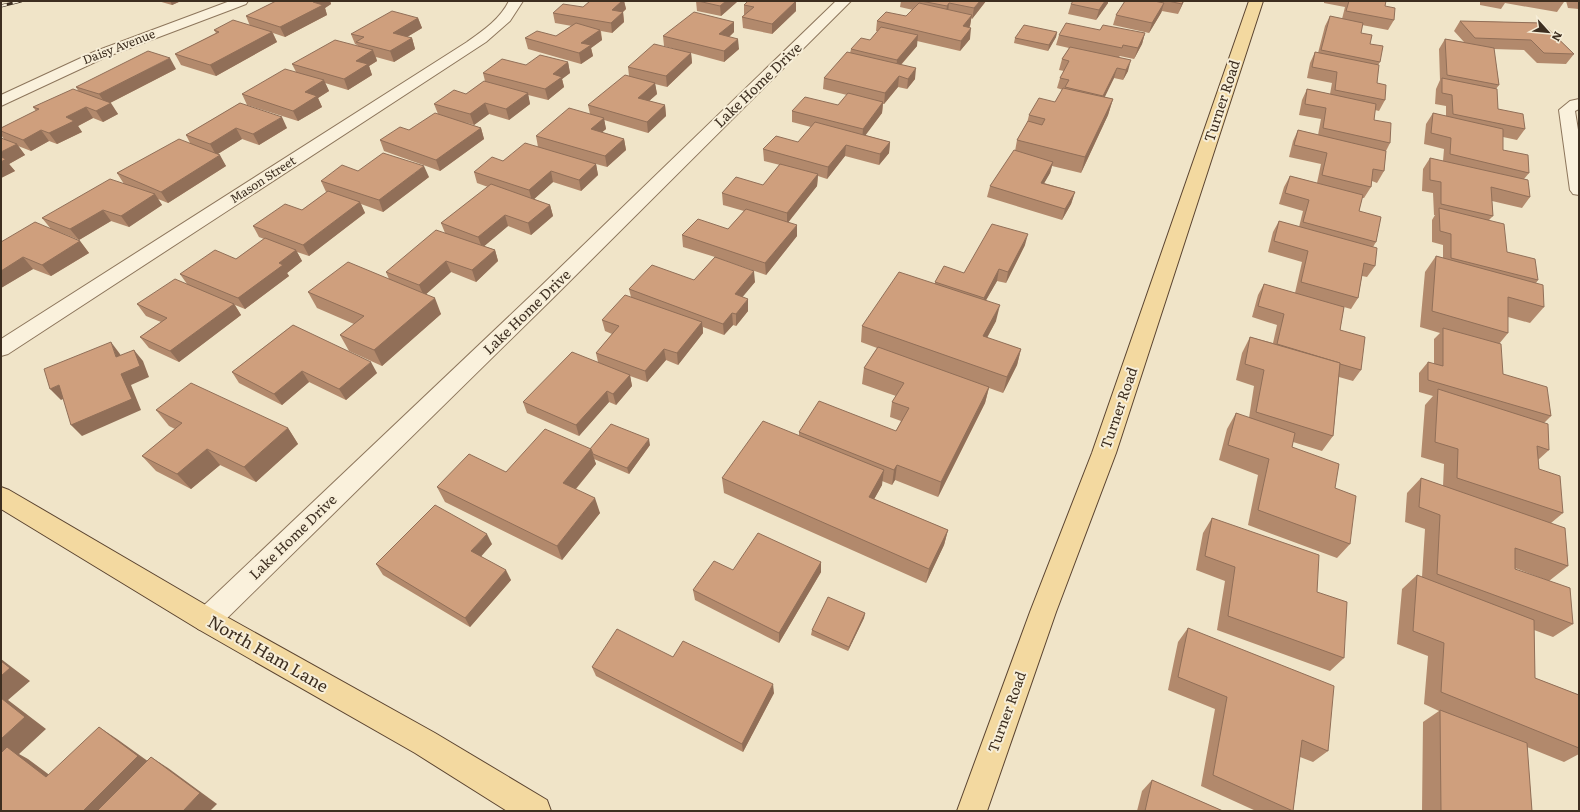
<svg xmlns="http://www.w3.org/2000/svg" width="1580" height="812" font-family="Literata,serif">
<rect width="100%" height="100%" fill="#f0e4c8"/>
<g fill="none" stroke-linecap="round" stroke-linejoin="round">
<!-- minor casing -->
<g stroke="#8d765c" stroke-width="2">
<g id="minor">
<path d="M230,1H248L246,4L233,9L106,57L1,106V95L96,51Z"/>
<path d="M509,1H523L510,21L486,42L8,354L1,356V339L467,42C484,30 500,19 509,1Z"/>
<path d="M836,1H851L554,297L216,629L207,632L198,629L194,620L198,611L540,287Z"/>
<path d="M1579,99V109L1575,111L1579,136V195L1573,194L1570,190L1559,110L1570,101Z"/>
</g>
</g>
<!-- major casing -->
<g stroke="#5b4430" stroke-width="2">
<g id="major">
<path d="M1249,1H1263L1116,453L1056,612L987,811H957L1030,612L1092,453Z"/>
<path d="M1,487L9,490L216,611L435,733L547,800L551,811H507L415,753L198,629L1,509Z"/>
</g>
</g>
<!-- minor -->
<use href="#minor" fill="#faf1dc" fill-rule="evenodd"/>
<!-- major -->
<use href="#major" fill="#f3d9a0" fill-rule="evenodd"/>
<!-- rail casing -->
<g stroke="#3d2e20" stroke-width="3">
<path id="rail" d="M1,6L21,1"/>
</g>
<!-- rail -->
<use href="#rail" stroke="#f7eed8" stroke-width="2" stroke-dasharray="6" stroke-linecap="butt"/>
</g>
<!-- wall -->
<g fill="#b2896c">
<path d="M158,1H181L172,5Z"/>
<path d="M276,1H334H330L331,4L325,8L327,15L285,37L273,33L277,42L216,76L181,65L175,54L216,33L214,30L250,26L246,16Z"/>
<path d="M590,1H624L626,9L623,12L624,22L612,33L601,31L602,40L591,48L593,56L581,64L528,49L525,38L556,36L572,26L555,23L553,13L583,7Z"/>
<path d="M696,1H738L721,16L697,11Z"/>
<path d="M796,1V11L772,34L743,28L742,17L744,15V5Z"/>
<path d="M901,1H986L972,19L971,18L970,26L969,28L970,39L960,51L917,41V46L901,65L915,79L907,89L898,87L884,104H883L882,113L865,135L890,142L889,153L879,165L845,156L827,179L818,176L817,186L788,222L797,236L766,275L723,260L755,282L742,297L748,311L736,326L733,325L724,335L703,327V333L678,365L666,360L647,382L630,376L632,386L616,405L609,402L579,436L527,413L523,402L598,362L596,353L612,334L605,331L602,320L631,297L629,289L694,280L715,257L683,247L682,235L728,229L744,211L723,205L722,193L763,185L780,165L764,161L763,149L798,142L811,127L792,122V111L838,105L847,95L823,89L824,78L850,53L851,49L870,40L878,31H876L877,21L906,16L913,10L900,7Z"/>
<path d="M1125,1H1184L1178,14L1162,11L1161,13L1149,33L1113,25L1116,15Z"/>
<path d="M1324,1H1386L1385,6L1394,20L1388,30L1362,25L1361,33L1370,44L1380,62L1378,65L1377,83L1385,100L1379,111L1375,110L1374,120L1390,143L1386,151L1384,171L1377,183L1372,181L1371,187L1364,198H1362L1359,211L1376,242L1373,247L1375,266L1367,277L1362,276L1358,298L1351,309L1344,307L1340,330L1361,370L1353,381L1339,377L1333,436L1322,451L1293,442L1292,447L1335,488L1350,544L1337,558L1248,525L1258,475L1219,460L1227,429L1236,413L1249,418L1254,386L1236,380L1242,353L1250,337L1273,343L1277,325L1252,317L1258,295L1264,284L1295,293L1302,262L1268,252L1273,232L1279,221L1299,227L1303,211L1279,204L1284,187L1290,176L1317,183L1321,164L1289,157L1293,141L1298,130L1318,135L1321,119L1299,115L1302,100L1307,89L1330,94L1332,83L1307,78L1310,63L1315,52L1318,53L1325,26L1330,16L1342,19L1345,7L1324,3Z"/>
<path d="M1480,1H1564V2L1557,12L1505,3L1501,9L1480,5Z"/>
<path d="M1566,1H1579V9L1568,8Z"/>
<path d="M1108,3L1096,20L1068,14L1071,4Z"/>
<path d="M418,18L422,28L407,37L412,38L415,49L394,62L376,57L377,61L369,66L372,75L348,90L325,83L329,91L318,98L322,107L298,121L247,105L242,94L296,72L292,64L358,46L357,45L355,44L351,34Z"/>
<path d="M1460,21L1542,23L1574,54L1566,64L1537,63L1524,50L1494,49L1499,85L1496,89L1498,109L1525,129L1517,140L1503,137V150L1529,173L1524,179L1530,197L1522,208L1492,201L1493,216L1489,220L1507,252L1538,280L1536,283L1544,307L1530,323L1508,317V333L1499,344L1503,374L1551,416L1544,423L1549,450L1538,460L1539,469L1563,513L1551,523L1568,566L1549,581L1515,568L1573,624L1553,637L1534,630L1535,678L1579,695V754L1564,762L1527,747L1532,811H1422L1423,722L1439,711L1424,704L1428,656L1397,644L1402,589L1417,575L1422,577L1425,529L1405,522L1407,493L1421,478L1443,486L1444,464L1421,457L1425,405L1433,396L1419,392V373L1428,362L1434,364V339L1440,333L1420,327L1425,272L1436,256L1443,258V245L1432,242V220L1435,215H1434L1433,193L1422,191L1423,169L1430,158L1443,161L1444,149L1424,144L1426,124L1433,113L1446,116V106L1435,104L1436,89L1440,80L1439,49L1445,39L1464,42L1454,31Z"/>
<path d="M734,22V32L729,37L739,49L724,62L691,53L692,63L667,87L655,84L657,94L649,101L665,105L666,116L648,133L604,120L606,129L602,132L624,139L626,150L607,167L596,164L598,175L581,191L553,182L534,199L550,205L553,216L531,235L508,226L484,246L495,250L498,261L476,282L451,272L426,294L441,314L382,366L349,351L340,335L354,324L317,308L308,292L389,279L386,272L445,233L441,223L488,187L477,183L474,172L538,147L536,136L590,114L588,105L629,76L628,67L675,49L664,46L663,36Z"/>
<path d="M1100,30L1145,33L1142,44L1134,59L1120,56L1119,57L1128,71L1123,80L1114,78L1104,97L1113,99L1108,115L1081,173L1052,166L1050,173L1044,183L1075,192L1071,204L1062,220L987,197L990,186L1015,151L1017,140L1027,123L1029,115L1055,102L1063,90L1057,88L1060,78L1064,71L1059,70L1062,59L1069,48L1056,45L1059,35Z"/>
<path d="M1057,32L1056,37L1048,51L1014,43L1015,38Z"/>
<path d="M568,62L570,73L562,79L564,87L548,100L528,95L530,104L509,120L489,114L474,125L464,122L481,128L484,139L440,171L384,151L380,140L409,130L438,114L434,104L466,94L485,81L483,73L526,65Z"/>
<path d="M176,69L110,103L118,114L103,122L93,118L78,126L82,132L57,144L49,141L31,151L18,146L25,155L9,164L15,171L1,178L4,139L1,135V128L36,111L33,107L79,92L76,87Z"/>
<path d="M240,103L287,128L259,145L242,139L218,154L226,166L168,203L158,199L162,205L129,227L111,221L79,240L52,229L80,241L89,253L51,276L33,269L1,288V242L51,229L42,218L124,184L117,173L190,143L186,135Z"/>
<path d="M358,171L429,177L383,212L361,204L365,213L309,256L297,252L302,261L287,273L289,276L245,309L235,305L241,315L179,362L149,348L140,337L161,322L146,316L137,304L187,284L180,274L236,259L264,239L259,237L253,226L302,210L327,192H326L321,181Z"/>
<path d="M1025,245L1006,283L997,281L986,300L996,321L987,338L1021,349L1017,365L1003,393L989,388L985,403L938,497L895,480L892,485L882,481V485L874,499L948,530L944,545L926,583L724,493L722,478L799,436V432L896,431L901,421L890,417L892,402L896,396L862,384L864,368L877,348L861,342L862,326L935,283V282L964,273Z"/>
<path d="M293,325L377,373L346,400L309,382L282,405L239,383L232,372Z"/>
<path d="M156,410L288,428L298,444L256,482L220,465L191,489L156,471L142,456L175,429L169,426Z"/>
<path d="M650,445L629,474L594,459L596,464L576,489L600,513L562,560L445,502L437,487L506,472L590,449Z"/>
<path d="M1212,518L1344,658L1330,671L1217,630L1225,581L1196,570L1203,533Z"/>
<path d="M492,544L481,556L511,580L470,627L383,575L376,564Z"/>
<path d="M821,562V572L779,643L695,600L693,590L733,570Z"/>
<path d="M865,613L864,618L848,651L811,635L812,630Z"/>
<path d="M1188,628L1328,751L1313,762L1300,757L1293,811H1256L1201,786L1215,709L1168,690L1178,642Z"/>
<path d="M673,657L774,693L743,752L596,676L592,667Z"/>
<path d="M1152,780L1223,811H1137L1142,791Z"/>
</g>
<!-- shaded-wall -->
<g fill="#916f58">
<path d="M170,1H181L172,5Z"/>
<path d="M314,1H330L331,4L325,8L327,15L285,37L280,27Z"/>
<path d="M622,1H624L626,9L614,20L612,10Z"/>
<path d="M726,1H738L721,16L720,6Z"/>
<path d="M796,1V11L772,34V24Z"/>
<path d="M980,1H986L972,19L974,8Z"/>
<path d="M1105,1H1108V3L1096,20L1099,10Z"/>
<path d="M1183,1H1184L1178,14Z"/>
<path d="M949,3L948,13L945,17L947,6Z"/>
<path d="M1164,3L1161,13L1149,33L1152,23Z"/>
<path d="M623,12L624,22L612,33L611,23Z"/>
<path d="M972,15L970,26L961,37L963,26Z"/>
<path d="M418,18L422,28L397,43L393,33Z"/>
<path d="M734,22V32L720,45L719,34Z"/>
<path d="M971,28L970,39L960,51L961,41Z"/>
<path d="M600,30L602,40L591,48L593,56L581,64L579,53L581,43Z"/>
<path d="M272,32L277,42L216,76L210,65Z"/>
<path d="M1057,32L1056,37L1048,51L1049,45Z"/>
<path d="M1145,33L1142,44L1134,59L1138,48Z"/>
<path d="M918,35L917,46L896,70L897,60Z"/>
<path d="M412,38L415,49L394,62L390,51Z"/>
<path d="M738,39L739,49L724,62V51Z"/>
<path d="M373,50L377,61L369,66L372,75L348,90L344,79L356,61Z"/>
<path d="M691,53L692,63L667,87L666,76Z"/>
<path d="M170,58L176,69L106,105L99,94Z"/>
<path d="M1131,60L1128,71L1123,80L1126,70Z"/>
<path d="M568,62L570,73L562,79L564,87L548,100L545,89L553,74Z"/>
<path d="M916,68L915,79L907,89L908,79Z"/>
<path d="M1117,68L1114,78L1100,107L1103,96Z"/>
<path d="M899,76L898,87L884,104L885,93Z"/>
<path d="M324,80L329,91L318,98L322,107L298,121L293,111L305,92Z"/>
<path d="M655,83L657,94L640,109L638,98Z"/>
<path d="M528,93L530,104L509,120L506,109Z"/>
<path d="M1113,99L1108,115L1081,173L1085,157Z"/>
<path d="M883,102L882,113L862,140L863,129Z"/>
<path d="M111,103L118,114L103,122L96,111Z"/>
<path d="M485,103L489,114L474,125L470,114Z"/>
<path d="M665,105L666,116L648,133L647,122Z"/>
<path d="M86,107L93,118L78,126L82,132L57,144L49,133L66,117Z"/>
<path d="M282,117L287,128L259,145L253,134Z"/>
<path d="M604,118L606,129L593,140L591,129Z"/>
<path d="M236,128L242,139L216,155L210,144Z"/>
<path d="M481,128L484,139L440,171L436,160Z"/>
<path d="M41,130L49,141L31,151L23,140Z"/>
<path d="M624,139L626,150L607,167L605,156Z"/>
<path d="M890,142L889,153L879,165L880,154Z"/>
<path d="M17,144L25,155L9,164L15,171L1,178V152Z"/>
<path d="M846,145L845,156L827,179L828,167Z"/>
<path d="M220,155L226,166L168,203L161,192Z"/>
<path d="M1053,162L1050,173L1038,194L1041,183Z"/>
<path d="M596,164L598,175L581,191L579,180Z"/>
<path d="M424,166L429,177L383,212L379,200Z"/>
<path d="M551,171L553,182L532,201L529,190Z"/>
<path d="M818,174L817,186L787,224V213Z"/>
<path d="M1075,192L1071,204L1062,220L1065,209Z"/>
<path d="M155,194L162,205L129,227L121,216Z"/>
<path d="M360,202L365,213L309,256L303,245Z"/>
<path d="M550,205L553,216L531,235L528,223Z"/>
<path d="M103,210L111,221L79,240L70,229Z"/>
<path d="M505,215L508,226L482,248L478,237Z"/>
<path d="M797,225V236L766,275L765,263Z"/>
<path d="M1028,234L1025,245L1006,283L1008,272Z"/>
<path d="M80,241L89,253L51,276L42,265Z"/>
<path d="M296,250L302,261L287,273L289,276L245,309L238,298L279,263Z"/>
<path d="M495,250L498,261L476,282L472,270Z"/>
<path d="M23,257L33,269L1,288V271Z"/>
<path d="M446,261L451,272L424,296L419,285Z"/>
<path d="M999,269L997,281L981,309L984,298Z"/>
<path d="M754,271L755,282L735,306V294Z"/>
<path d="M435,298L441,314L382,366L374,350Z"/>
<path d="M748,299V311L736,326V314Z"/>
<path d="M234,304L241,315L179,362L170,351Z"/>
<path d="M1000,305L996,321L979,352L983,336Z"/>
<path d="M732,313L733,325L724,335L723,324Z"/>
<path d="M702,322L703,333L678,365L677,353Z"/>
<path d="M111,342L120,354L126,368L116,357Z"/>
<path d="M664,349L666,360L647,382L645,371Z"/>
<path d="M1021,349L1017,365L1003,393L1007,377Z"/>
<path d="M134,350L143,361L149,377L131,385L141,410L82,436L71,425Z"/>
<path d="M371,362L377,373L346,400L339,389Z"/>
<path d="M302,371L309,382L282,405L274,394Z"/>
<path d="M630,375L632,386L616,405L613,394Z"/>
<path d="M59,385L69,396L61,400L50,389Z"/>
<path d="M989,387L985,403L938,497L941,482Z"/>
<path d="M607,391L609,402L579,436L576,425Z"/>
<path d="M288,428L298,444L256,482L244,467Z"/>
<path d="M649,439L650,445L629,474L627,468Z"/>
<path d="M207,449L220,465L191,489L177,474Z"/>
<path d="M591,449L596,464L568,498L563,483Z"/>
<path d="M897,465L895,480L892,485L894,470Z"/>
<path d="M884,470L882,485L867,512L869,497Z"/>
<path d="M595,498L600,513L562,560L557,546Z"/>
<path d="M948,530L944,545L926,583L929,569Z"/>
<path d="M487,534L492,544L477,561L471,551Z"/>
<path d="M821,562V572L779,643V633Z"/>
<path d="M506,570L511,580L470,627L465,618Z"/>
<path d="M865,613L864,618L848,651L849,647Z"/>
<path d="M1,659L30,681L8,700L46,729L19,754L28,759L67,788L1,770Z"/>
<path d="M773,684L774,693L743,752L742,744Z"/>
<path d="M99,727L117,739L156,767L113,811H83Z"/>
<path d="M151,757L168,768L217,804L210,811H183Z"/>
</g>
<!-- building -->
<g fill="#cf9f7d" stroke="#916f58">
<path d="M276,1H314L313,2L323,5L280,27L246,16Z"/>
<path d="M590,1H622L612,10L623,12L611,23L553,13L563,4L583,7Z"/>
<path d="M698,1H726L720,6Z"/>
<path d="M748,1H796L772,24L742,17L754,7L744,5Z"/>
<path d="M921,1H980L974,8L949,3L947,6Z"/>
<path d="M1073,1H1105L1099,10L1071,4Z"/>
<path d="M1125,1H1154L1164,3L1152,23L1116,15Z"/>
<path d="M1168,1H1183L1182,4Z"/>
<path d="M1349,1H1386L1385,6L1395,8L1394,20L1346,11Z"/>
<path d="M919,3L972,15L963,26L971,28L961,41L877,21L886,12L906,16Z"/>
<path d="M392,11L418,18L393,33L412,38L390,51L356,42L364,37L351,34Z"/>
<path d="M694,12L734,22L719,34L738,39L724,51L663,36Z"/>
<path d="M1330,16L1363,23L1361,33L1372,35L1370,44L1383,46L1380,62L1321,50Z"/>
<path d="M233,20L272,32L210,65L175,54L219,32L214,30Z"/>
<path d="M1460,21L1542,23L1574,54L1544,53L1531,40L1475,38Z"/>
<path d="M576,23L600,30L581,43L591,45L579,53L525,38L537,31L556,36Z"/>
<path d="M1066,23L1100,30L1103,25L1145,33L1138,48L1123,45L1122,48L1059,35Z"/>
<path d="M1024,25L1057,32L1049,45L1015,38Z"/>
<path d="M881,27L918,35L897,60L851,49L861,38L870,40Z"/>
<path d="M1445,39L1494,48L1499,85L1447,75Z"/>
<path d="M335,40L373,50L356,61L368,64L344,79L292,64Z"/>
<path d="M654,44L691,53L666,76L628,67Z"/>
<path d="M1070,47L1131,60L1126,70L1117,68L1103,96L1065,87L1069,80L1060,78L1069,61L1062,59Z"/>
<path d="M148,51L170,58L99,94L76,87Z"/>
<path d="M847,52L916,68L908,79L899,76L885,93L824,78Z"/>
<path d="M1315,52L1379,65L1377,83L1386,85L1385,100L1335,90L1337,72L1312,67Z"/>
<path d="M540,55L568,62L553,74L562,77L545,89L483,73L502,59L526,65Z"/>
<path d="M285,69L324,80L305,92L317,96L293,111L242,94Z"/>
<path d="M625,75L655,83L638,98L665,105L647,122L588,105Z"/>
<path d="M1442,78L1497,89L1498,109L1523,114L1525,129L1453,114L1452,95L1442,93Z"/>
<path d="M484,81L528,93L506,109L485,103L470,114L434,104L454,90L466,94Z"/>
<path d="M1063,88L1113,99L1085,157L1017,140L1028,121L1042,125L1045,119L1029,115L1039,98L1055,102Z"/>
<path d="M73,89L111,103L96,111L86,107L66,117L74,121L49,133L41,130L23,140L1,131V128L39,109L33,107Z"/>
<path d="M1307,89L1376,104L1374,120L1391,123L1390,143L1323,128L1326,108L1305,104Z"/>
<path d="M848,93L883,102L863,129L792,111L805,97L838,105Z"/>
<path d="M240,103L282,117L253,134L236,128L210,144L186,135Z"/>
<path d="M569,108L604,118L591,129L624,139L605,156L536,136Z"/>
<path d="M435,113L481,128L436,160L380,140L400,127L409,130Z"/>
<path d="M1433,113L1503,129V150L1528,155L1529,173L1450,154L1451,138L1431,133Z"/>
<path d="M815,122L890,142L880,154L846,145L828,167L763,149L776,136L798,142Z"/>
<path d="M1298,130L1386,151L1384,171L1373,169L1371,187L1322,175L1327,153L1294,145Z"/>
<path d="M1,138L17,144L1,152Z"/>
<path d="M179,139L220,155L161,192L117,173Z"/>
<path d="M525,143L596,164L579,180L551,171L529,190L474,172L492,157L503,161Z"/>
<path d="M1014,150L1053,162L1041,183L1075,192L1065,209L990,186Z"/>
<path d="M383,153L424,166L379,200L321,181L342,165L358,171Z"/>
<path d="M1,157L6,159L1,162Z"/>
<path d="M1430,158L1528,180L1530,197L1491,187L1493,216L1441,204V182L1430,180Z"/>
<path d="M780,164L818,174L787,213L722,193L736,177L763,185Z"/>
<path d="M1290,176L1363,195L1359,211L1381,217L1376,242L1303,222L1309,200L1285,193Z"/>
<path d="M110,179L155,194L121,216L103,210L70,229L42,218Z"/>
<path d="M491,184L550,205L528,223L505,215L478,237L441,223Z"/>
<path d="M328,191L360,202L303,245L253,226L285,204L302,210Z"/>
<path d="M1439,208L1504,224L1507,252L1535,259L1538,280L1451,258V234L1440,231Z"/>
<path d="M746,209L797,225L765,263L682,235L698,219L728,229Z"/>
<path d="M1279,221L1377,248L1375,266L1364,263L1358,298L1301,282L1308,251L1274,241Z"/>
<path d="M35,222L80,241L42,265L23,257L1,271V242Z"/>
<path d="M992,224L1028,234L1008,272L999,269L984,298L935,282L944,266L964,273Z"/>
<path d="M436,230L495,250L472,270L446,261L419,285L386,272Z"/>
<path d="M265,238L296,250L279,263L283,265L238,298L180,274L215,250L236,259Z"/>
<path d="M1436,256L1543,285L1544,307L1508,297V333L1432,311Z"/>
<path d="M715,257L754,271L735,294L748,299L736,314L732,313L723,324L629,289L652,265L694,280Z"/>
<path d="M348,262L435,298L374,350L340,335L364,316L308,292Z"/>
<path d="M899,272L1000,305L983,336L1021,349L1007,377L862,326Z"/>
<path d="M175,279L234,304L170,351L140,337L167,318L137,304Z"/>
<path d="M1264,284L1344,307L1340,330L1365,337L1361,370L1340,364V363L1277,344L1284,314L1258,306Z"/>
<path d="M625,295L702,322L677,353L664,349L645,371L596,353L619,326L602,320Z"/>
<path d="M293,325L371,362L339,389L302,371L274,394L232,372Z"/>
<path d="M1443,328L1501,344L1503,374L1547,387L1551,416L1428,380V362L1443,366Z"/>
<path d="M1250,337L1340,363L1333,436L1256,412L1264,370L1245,364Z"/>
<path d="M111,342L116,357L134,350L140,366L121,374L132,399L71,425L59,385L50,389L44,369Z"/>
<path d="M878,347L989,387L941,482L897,465L894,470L799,432L819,401L896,431L909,408L892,402L904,383L864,368Z"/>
<path d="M572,352L630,375L613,394L607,391L576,425L523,402Z"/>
<path d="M191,383L288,428L244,467L207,449L177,474L142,456L182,423L156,410Z"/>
<path d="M1438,389L1548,424L1549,450L1537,446L1539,469L1560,476L1563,513L1457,478L1458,449L1435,442Z"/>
<path d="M1236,413L1295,433L1292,447L1339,464L1335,488L1356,496L1350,544L1258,510L1269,459L1228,445Z"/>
<path d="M763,421L884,470L869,497L948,530L929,569L722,478Z"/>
<path d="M611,424L649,439L627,468L593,454L591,449H590Z"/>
<path d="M545,429L591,449L563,483L595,498L557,546L437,487L469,454L506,472Z"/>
<path d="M1421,478L1565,528L1568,566L1515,548V569L1570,588L1573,624L1437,574L1440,515L1419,507Z"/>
<path d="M435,505L487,534L471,551L506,570L465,618L376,564Z"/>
<path d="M1212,518L1319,555L1317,592L1347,602L1344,658L1228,616L1235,567L1205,556Z"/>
<path d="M758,533L821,562L779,633L693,590L714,561L733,570Z"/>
<path d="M1417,575L1534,620L1535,678L1579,695V748L1441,692L1444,643L1413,631Z"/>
<path d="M828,597L865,613L849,647L812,630Z"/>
<path d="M1188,628L1334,686L1328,751L1302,740L1293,811L1213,775L1227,697L1178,677Z"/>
<path d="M617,629L673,657L683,641L773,684L742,744L592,667Z"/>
<path d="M1,661L10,668L1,676Z"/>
<path d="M1,698L25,717L1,739Z"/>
<path d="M1440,710L1527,743L1532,811H1441Z"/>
<path d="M99,727L138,756L83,811H1V753L7,747L46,777Z"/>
<path d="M151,757L200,793L183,811H97Z"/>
<path d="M1152,780L1223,811H1145Z"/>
</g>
<g text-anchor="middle" stroke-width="4" stroke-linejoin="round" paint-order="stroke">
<!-- far-street labels -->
<g font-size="12" fill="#3d2e20" stroke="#f7eed8">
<text transform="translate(119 47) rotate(-21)" y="4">Daisy Avenue</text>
<text transform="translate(263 180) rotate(-33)" y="4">Mason Street</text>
</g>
<!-- street labels -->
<g font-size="14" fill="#3d2e20" stroke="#f7eed8">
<text transform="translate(758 85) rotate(-44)" y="5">Lake Home Drive</text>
<text transform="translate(1222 101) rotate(-72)" y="5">Turner Road</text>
<text transform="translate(527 312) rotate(-44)" y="5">Lake Home Drive</text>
<text transform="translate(1119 408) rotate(-71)" y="5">Turner Road</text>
<text transform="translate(293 537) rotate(-44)" y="5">Lake Home Drive</text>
<text transform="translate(1007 712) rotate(-70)" y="5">Turner Road</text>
</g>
<!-- near-street labels -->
<g font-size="17" fill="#3d2e20" stroke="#f7eed8">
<text transform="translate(268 654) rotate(30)" y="6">North Ham Lane</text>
</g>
</g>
<!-- border -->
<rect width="1580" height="812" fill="none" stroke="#3d2e20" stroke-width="4"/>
<!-- north arrow -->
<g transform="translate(1548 32) rotate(117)" stroke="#f7eed8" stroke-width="3" paint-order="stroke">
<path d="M0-3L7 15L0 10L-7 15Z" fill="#3d2e20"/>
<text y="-6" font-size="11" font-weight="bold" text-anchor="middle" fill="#3d2e20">N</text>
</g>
</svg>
